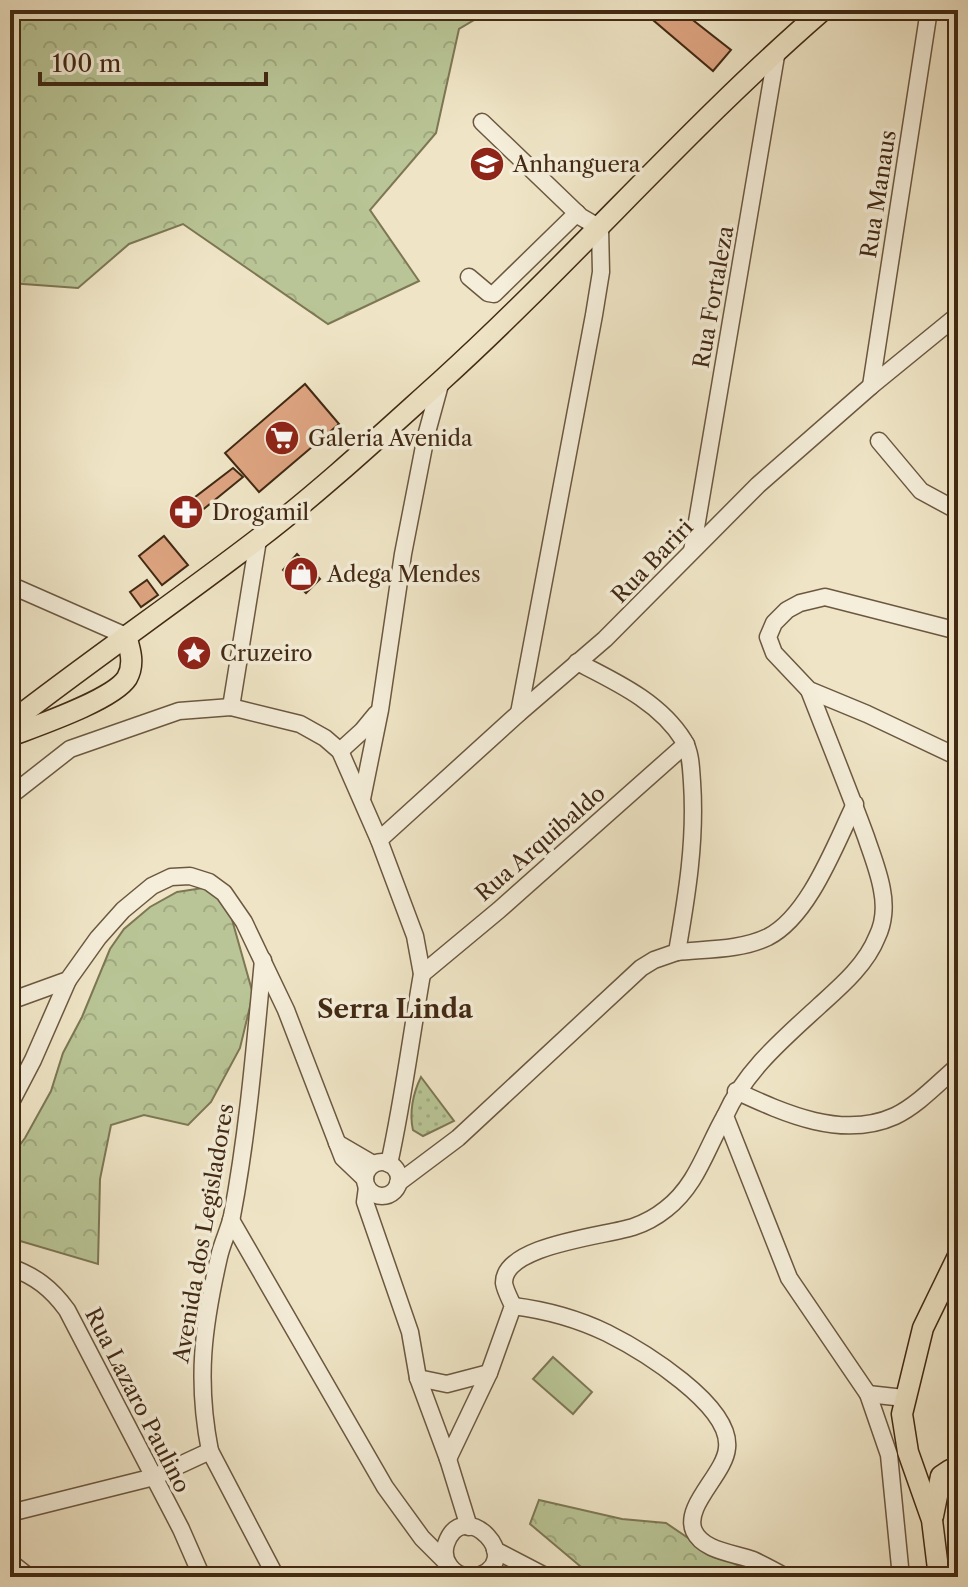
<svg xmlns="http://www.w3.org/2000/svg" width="968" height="1587" font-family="'Libre Caslon Text',serif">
<defs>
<pattern id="forest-crowns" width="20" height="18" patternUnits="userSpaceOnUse" patternTransform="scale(2)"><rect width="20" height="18" fill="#b9c596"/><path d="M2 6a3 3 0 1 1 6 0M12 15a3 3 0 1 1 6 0" fill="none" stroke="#a0a980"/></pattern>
<pattern id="park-dots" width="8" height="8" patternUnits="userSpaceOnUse" patternTransform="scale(2)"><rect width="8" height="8" fill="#b9c596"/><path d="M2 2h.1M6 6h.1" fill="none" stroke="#a0a980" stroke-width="1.8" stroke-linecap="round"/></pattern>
</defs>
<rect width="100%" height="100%" fill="#efe5c6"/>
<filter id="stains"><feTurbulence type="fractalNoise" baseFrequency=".0025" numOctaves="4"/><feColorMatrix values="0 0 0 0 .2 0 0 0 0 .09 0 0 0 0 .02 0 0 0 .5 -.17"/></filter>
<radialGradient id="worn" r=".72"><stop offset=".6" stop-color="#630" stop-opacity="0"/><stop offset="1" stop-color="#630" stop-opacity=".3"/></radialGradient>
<!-- grass -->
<path fill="#b9c596" stroke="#7d7754" stroke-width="2" d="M553,1357L592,1392L573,1414L533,1379Z"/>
<!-- forest -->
<g fill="url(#forest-crowns)" stroke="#7d7754" stroke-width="2">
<path d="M10,10H491L459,29L436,133L370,210L419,281L328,324L183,224L129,244L78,288L10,283Z"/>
<path d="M209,887L231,916L253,994L240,1048L211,1102L188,1125L144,1115L111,1125L100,1179L98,1264L10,1238V1158L25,1138L51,1091L63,1053L82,1017L110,949L124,929L150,907L177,892Z"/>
<path d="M539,1500L622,1519L666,1523L697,1544L760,1577H593L530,1524Z"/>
</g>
<!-- park -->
<path fill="url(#park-dots)" stroke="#7d7754" stroke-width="2" d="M421,1077L454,1121L423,1136L413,1130C409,1113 413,1093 421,1077Z"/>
<!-- building -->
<g fill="#dea481" stroke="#412913" stroke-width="2">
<path d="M661,10H680L731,50L713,71L653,20Z"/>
<path d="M305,384L339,424L259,492L225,453Z"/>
<path d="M233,468L243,477L200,512L190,501Z"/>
<path d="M164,536L188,565L162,585L139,556Z"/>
<path d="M297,554L320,579L306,593L283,570Z"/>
<path d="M147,580L158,595L141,607L130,592Z"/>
</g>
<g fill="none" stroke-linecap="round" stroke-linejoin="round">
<!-- minor casing -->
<g stroke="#6c5840" stroke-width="19">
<g id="minor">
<path d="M482,122L581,217L600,228L601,272L594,315L519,713"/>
<path d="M469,277L488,293L494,294L577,213"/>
<path d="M871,386L929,10"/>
<path d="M879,441L921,491L958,511"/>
<path d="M692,551L777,50"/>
<path d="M10,585L126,636"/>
<path d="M958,631L825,597L800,603L787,610L774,623L768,637L774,653L809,690L867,714L958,757"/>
<path d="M809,690C828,739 848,788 866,837C872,855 879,872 882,890C885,905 884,923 877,937C866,965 840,987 819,1006C783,1039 745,1071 725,1116L789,1278L868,1394L889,1455L901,1577"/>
<path d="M231,707L258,540"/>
<path d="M340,751L362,731L376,714"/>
<path d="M10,796L70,749L179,711L231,707L300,724L325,738L340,751L379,840L415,936L422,974C411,1037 403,1101 389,1164"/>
<path d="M362,799L380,710L403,554L426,436L441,381"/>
<path d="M379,840L519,713L605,639L758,485L871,386L958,315"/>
<path d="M677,952C707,949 741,950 768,937C809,916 835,845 855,804"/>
<path d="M422,974L499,910L686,744"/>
<path d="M10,1001L68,980L98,938L123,910L152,886L171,877L190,876L209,882L224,893L244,922L286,1010L343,1158L365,1179"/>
<path d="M736,1091C784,1113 842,1140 895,1116C918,1105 938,1083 958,1066"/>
<path d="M10,1104L33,1060L68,980"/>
<path d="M337,1143L373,1164"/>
<circle cx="382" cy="1179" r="17"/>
<path d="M398,1183L458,1138L641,968L654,960L677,952C687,895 696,840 692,782C691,769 691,753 684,741C660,702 616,682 577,662"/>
<path d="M367,1187L365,1202L410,1332L418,1378L448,1459L469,1527"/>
<path d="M231,1220L385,1487L422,1538L448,1564"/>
<path d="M10,1267C35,1276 51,1288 67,1310L181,1529L202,1577"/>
<path d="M513,1306C545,1310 578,1319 607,1333C641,1350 732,1405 727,1448C725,1474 683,1506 694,1531C703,1551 734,1553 753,1560C764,1565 775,1571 786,1577"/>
<path d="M418,1378L447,1384L489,1373"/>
<path d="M868,1394L904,1398"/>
<path d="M210,1451L276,1577"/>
<path d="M448,1459L489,1373L513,1306C510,1299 505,1290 504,1283C503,1245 605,1236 633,1227C645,1223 656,1217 666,1209C697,1185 706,1149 725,1116"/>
<path d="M10,1513L154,1477L210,1451C196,1380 203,1327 219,1257C222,1243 229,1230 232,1216C248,1132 255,1045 263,960"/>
<path d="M495,1550L547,1577"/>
<path d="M10,1562L29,1577"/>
<path d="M467,1577C452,1574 441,1560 446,1544C463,1493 530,1563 474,1577"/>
</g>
</g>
<!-- major casing -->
<g stroke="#412913" stroke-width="23">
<g id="major">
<path d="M10,723C91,660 176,602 258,539C322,490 381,435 441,381C572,262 689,126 823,10"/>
<path d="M10,736C36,726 113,700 127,678C135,664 130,649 126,636"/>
<path d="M933,1516L941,1476L950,1470L958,1471"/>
<path d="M939,1577L932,1520L908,1452L902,1414L923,1328L958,1256"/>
</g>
</g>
<!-- minor -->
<use href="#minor" stroke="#f5eeda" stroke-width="16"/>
<!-- major -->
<use href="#major" stroke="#efe5c6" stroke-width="20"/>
</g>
<!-- icons -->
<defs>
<g id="university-disc" transform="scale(1.8)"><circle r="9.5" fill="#8f2418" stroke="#f5eeda"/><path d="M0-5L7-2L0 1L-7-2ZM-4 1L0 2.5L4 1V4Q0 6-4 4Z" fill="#fff"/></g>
<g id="supermarket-disc" transform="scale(1.8)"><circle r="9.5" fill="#8f2418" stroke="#f5eeda"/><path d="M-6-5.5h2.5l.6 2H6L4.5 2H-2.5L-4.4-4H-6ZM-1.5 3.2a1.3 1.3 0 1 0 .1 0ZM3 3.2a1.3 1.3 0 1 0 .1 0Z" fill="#fff"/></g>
<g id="pharmacy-disc" transform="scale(1.8)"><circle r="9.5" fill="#8f2418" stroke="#f5eeda"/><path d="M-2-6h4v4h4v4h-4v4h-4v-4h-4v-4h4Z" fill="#fff"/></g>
<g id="shop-disc" transform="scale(1.8)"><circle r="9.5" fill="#8f2418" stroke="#f5eeda"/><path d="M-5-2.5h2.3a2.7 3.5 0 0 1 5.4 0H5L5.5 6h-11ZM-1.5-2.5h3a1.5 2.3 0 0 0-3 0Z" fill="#fff"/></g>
<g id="sight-disc" transform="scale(1.8)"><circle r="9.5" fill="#8f2418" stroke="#f5eeda"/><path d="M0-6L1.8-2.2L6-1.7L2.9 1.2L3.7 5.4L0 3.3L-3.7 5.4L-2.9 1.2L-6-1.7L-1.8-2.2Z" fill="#fff"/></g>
</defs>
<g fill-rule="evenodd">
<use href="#university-disc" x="487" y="164"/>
<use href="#supermarket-disc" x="282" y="438"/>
<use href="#pharmacy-disc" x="186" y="512"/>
<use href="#shop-disc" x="301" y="574"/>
<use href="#sight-disc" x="194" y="653"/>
</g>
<g text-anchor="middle" stroke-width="7" stroke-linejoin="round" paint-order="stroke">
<!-- poi labels -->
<g font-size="22" fill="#412913" stroke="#f5eeda" text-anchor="start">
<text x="513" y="172">Anhanguera</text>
<text x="308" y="446">Galeria Avenida</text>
<text x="212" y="520">Drogamil</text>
<text x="327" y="582">Adega Mendes</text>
<text x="220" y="661">Cruzeiro</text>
</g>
<!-- street labels -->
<g font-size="22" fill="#412913" stroke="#f5eeda">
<text transform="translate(878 194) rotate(-81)" y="8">Rua Manaus</text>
<text transform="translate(713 297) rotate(-80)" y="8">Rua Fortaleza</text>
<text transform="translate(652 561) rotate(-46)" y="8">Rua Bariri</text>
<text transform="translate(540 843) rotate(-41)" y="8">Rua Arquibaldo</text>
<text transform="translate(203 1233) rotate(-80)" y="8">Avenida dos Legisladores</text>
<text transform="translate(138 1400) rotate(63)" y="8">Rua Lazaro Paulino</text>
</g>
<!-- quarter labels -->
<g font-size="26" font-weight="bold" fill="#412913" stroke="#f5eeda">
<text x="395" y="1018">Serra Linda</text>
</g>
</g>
<!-- margin -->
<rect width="968" height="1587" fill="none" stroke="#efe5c6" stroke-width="40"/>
<rect x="12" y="12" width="944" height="1563" fill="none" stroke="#412913" stroke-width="4"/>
<rect x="20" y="20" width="928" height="1547" fill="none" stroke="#412913" stroke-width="2"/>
<!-- scale -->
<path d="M40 72v12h226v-12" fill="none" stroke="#412913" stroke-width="4"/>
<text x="52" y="72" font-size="24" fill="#412913" stroke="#f5eeda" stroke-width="6" paint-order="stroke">100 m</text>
<rect width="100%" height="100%" filter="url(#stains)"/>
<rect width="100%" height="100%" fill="url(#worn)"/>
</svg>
